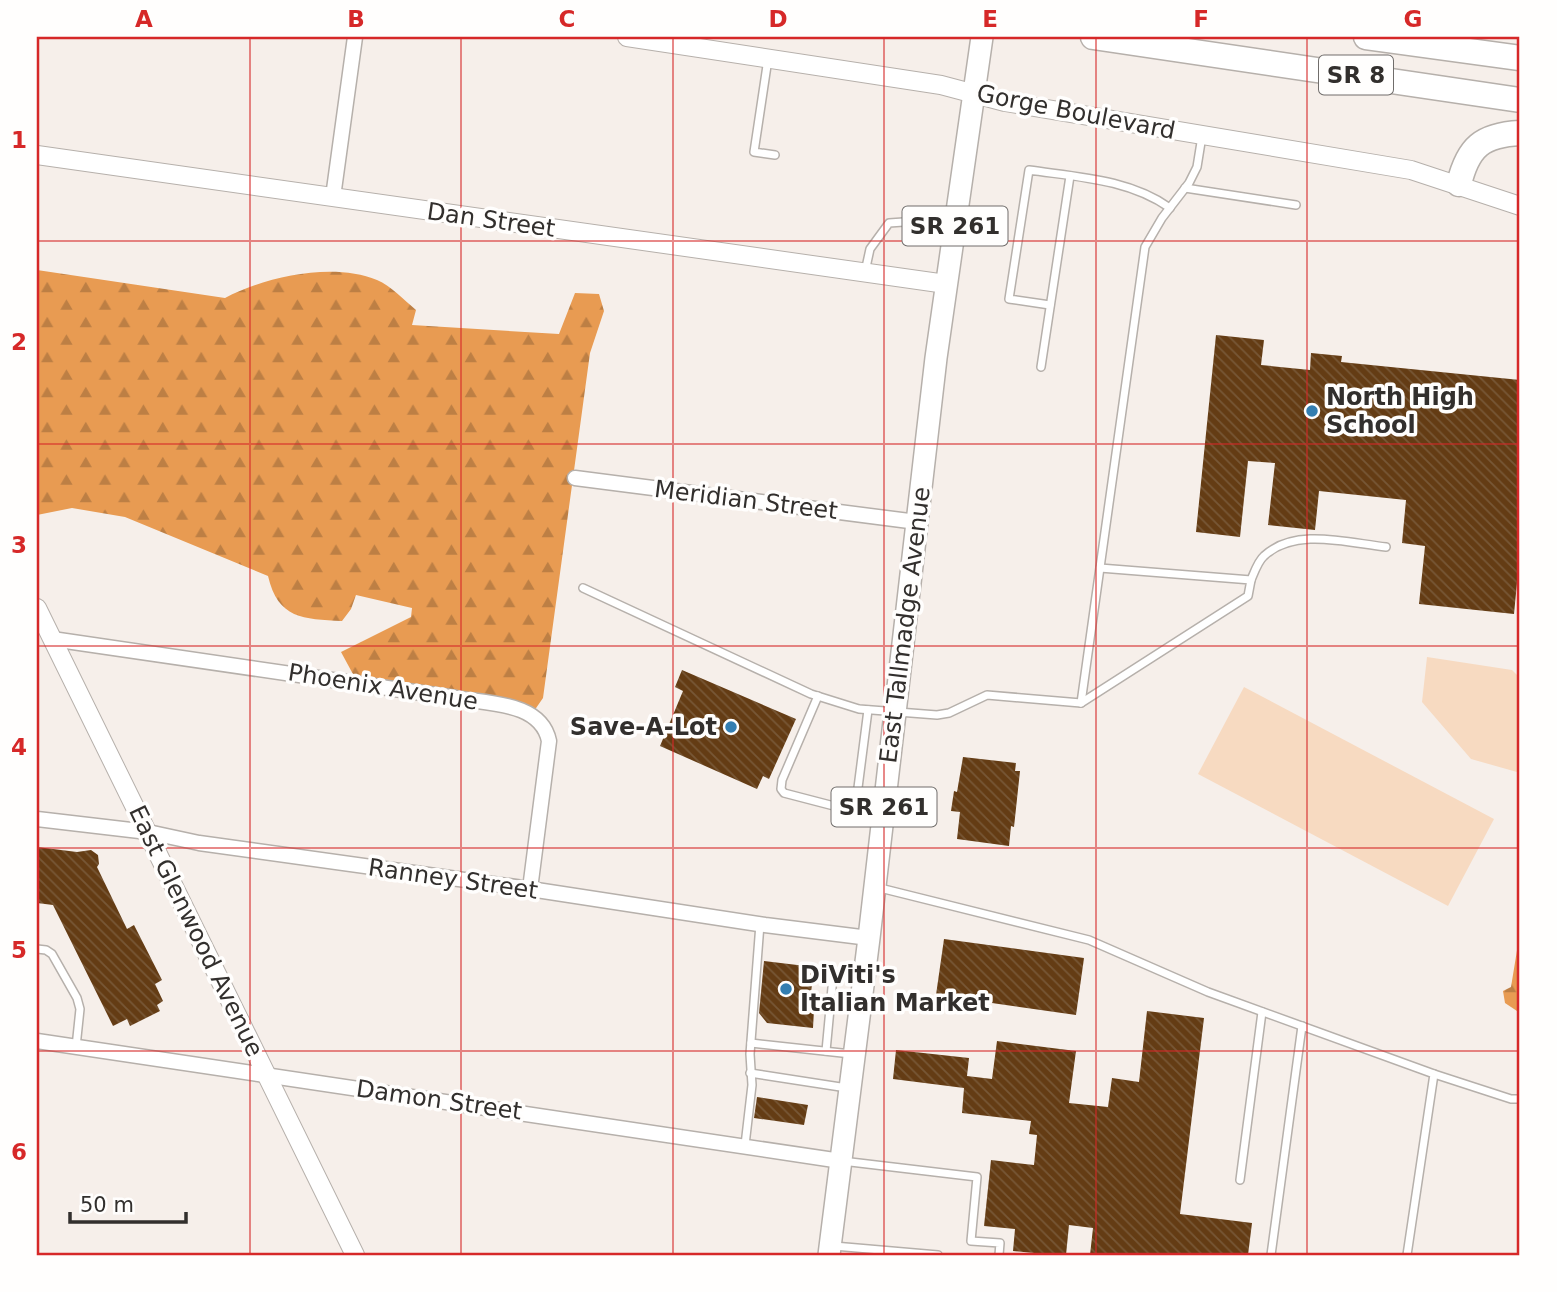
<svg xmlns="http://www.w3.org/2000/svg" width="1557" height="1292" font-family="'DejaVu Sans',sans-serif">
<defs>
<pattern id="forest-firs" width="22" height="20" patternUnits="userSpaceOnUse" patternTransform="scale(1.75)"><rect width="22" height="20" fill="#e89b52"/><path d="M5 1l3.5 6h-7zM16 11l3.5 6h-7z" fill="#bd7f44"/></pattern>
<pattern id="building-back-hatch" width="6" height="6" patternUnits="userSpaceOnUse" patternTransform="scale(1.75)"><rect width="6" height="6" fill="#643c14"/><path d="M-1 5l2 2M0 0l6 6M5-1l2 2" fill="none" stroke="#775736"/></pattern>
</defs>
<rect width="100%" height="100%" fill="#f6efea"/>
<!-- green -->
<g fill="#f7dac1">
<path d="M1427,657L1512,670L1520,678V742L1517,772L1471,759L1422,702Z"/>
<path d="M1244,687L1494,819L1448,906L1198,774Z"/>
</g>
<!-- forest -->
<g fill="url(#forest-firs)">
<path d="M37,270L225,298C267,276 333,262 377,280C391,286 404,300 416,310L412,325L559,334L575,293L599,294L604,311L590,353L543,698L534,711L354,676L341,652L411,617L412,608L356,595L351,609L342,621C303,619 278,619 268,576L125,517L72,508L37,515Z"/>
<path d="M1520,932V1013L1505,1003L1503,991L1511,987Z"/>
</g>
<!-- building -->
<g fill="url(#building-back-hatch)">
<path d="M1216,335L1264,340L1261,365L1310,370L1311,353L1342,356L1341,362L1520,380V551L1514,614L1419,604L1425,546L1402,543L1406,500L1319,491L1315,530L1268,525L1275,463L1248,461L1240,537L1196,532Z"/>
<path d="M682,670L796,719L769,779L763,776L757,789L660,746L683,691L675,687Z"/>
<path d="M963,757L1016,763L1015,771H1020L1014,827L1011,826L1009,846L957,839L960,812L951,811L954,791L957,792Z"/>
<path d="M37,847L77,852L91,850L98,855L99,864L97,867L127,929L134,925L162,980L155,984L163,1001L157,1005L160,1011L130,1026L127,1019L113,1026L53,905L37,903Z"/>
<path d="M944,939L1084,958L1076,1015L936,995Z"/>
<path d="M764,961L814,967L809,1010H814L813,1028L767,1023L759,1013Z"/>
<path d="M1147,1011L1204,1018L1180,1214L1252,1223L1248,1255H1090L1093,1228L1069,1225L1066,1255H1034V1253L1013,1251L1015,1229L984,1226L991,1160L1034,1165L1037,1135L1029,1134L1031,1121L962,1113L964,1088L893,1079L896,1050L969,1058L967,1076L992,1079L997,1041L1076,1051L1069,1103L1108,1107L1112,1078L1139,1082Z"/>
<path d="M757,1097L808,1105L804,1125L754,1118Z"/>
</g>
<g fill="none" stroke-linecap="round" stroke-linejoin="round">
<!-- service casing -->
<g stroke="#b6b0ab" stroke-width="10">
<g id="service">
<path d="M768,59L754,152L775,155"/>
<path d="M1185,188L1296,205"/>
<path d="M865,272L870,249L889,223L918,221L954,227"/>
<path d="M1050,305L1009,299L1029,170C1077,177 1129,179 1170,208"/>
<path d="M1041,367L1070,176"/>
<path d="M1251,580C1254,573 1258,561 1264,556C1295,527 1348,543 1386,547"/>
<path d="M583,588L811,694L859,709L937,715L949,713L987,695L1081,703L1145,247L1162,218L1189,183L1197,167L1202,136"/>
<path d="M818,696L782,780L781,789L784,793L857,812L882,815"/>
<path d="M1081,703L1248,596L1251,580L1100,568"/>
<path d="M855,811L868,710"/>
<path d="M876,887L1089,940L1208,992L1434,1074L1407,1255"/>
<path d="M37,949L46,950L52,954L77,998L80,1009L76,1047"/>
<path d="M751,1043L851,1054"/>
<path d="M826,1051L833,977L836,974L861,969"/>
<path d="M750,1073L847,1088"/>
<path d="M1434,1074L1511,1099H1520"/>
<path d="M745,1145L752,1085L750,1054L760,924"/>
<path d="M842,1161L977,1177L971,1241L1000,1243L999,1255"/>
<path d="M1240,1180L1262,1012"/>
<path d="M834,1246L938,1255"/>
<path d="M1271,1255L1302,1026"/>
</g>
</g>
<!-- minor casing -->
<g stroke="#b6b0ab" stroke-width="17">
<g id="minor">
<path d="M333,197L355,37"/>
<path d="M575,478L917,522"/>
<path d="M52,639L456,698C489,704 541,702 549,741L530,889"/>
<path d="M37,819L148,832L199,843L530,889L765,925L869,938"/>
<path d="M37,1041L841,1161"/>
</g>
</g>
<!-- tertiary casing -->
<g stroke="#b6b0ab" stroke-width="20">
<g id="tertiary">
<path d="M627,37L941,85L1005,102L1411,170L1520,206"/>
<path d="M37,155L946,284"/>
<path d="M37,608L355,1255"/>
</g>
</g>
<!-- primary casing -->
<g stroke="#b6b0ab" stroke-width="24">
<path id="primary" d="M829,1255L869,938L936,358L982,37"/>
</g>
<!-- motorway casing -->
<g stroke="#b6b0ab" stroke-width="27">
<g id="motorway">
<path d="M1093,37L1520,100"/>
<path d="M1366,37L1520,58"/>
<path d="M1459,184C1468,147 1482,135 1520,133"/>
</g>
</g>
<!-- service -->
<use href="#service" stroke="#fff" stroke-width="7"/>
<!-- minor -->
<use href="#minor" stroke="#fff" stroke-width="14"/>
<!-- tertiary -->
<use href="#tertiary" stroke="#fff" stroke-width="18"/>
<!-- primary -->
<use href="#primary" stroke="#fff" stroke-width="21"/>
<!-- motorway -->
<use href="#motorway" stroke="#fff" stroke-width="24"/>
</g>
<!-- grid -->
<path fill="none" stroke="#d62828" stroke-width="2" stroke-opacity="0.55" d="M250,37V1255M461,37V1255M673,37V1255M884,37V1255M1096,37V1255M1307,37V1255M37,241H1520M37,444H1520M37,646H1520M37,848H1520M37,1051H1520"/>
<!-- markers -->
<g fill="#337eb1" stroke="#fffefd" stroke-width="2.5">
<circle cx="1312" cy="411" r="7"/>
<circle cx="731" cy="727" r="7"/>
<circle cx="786" cy="989" r="7"/>
</g>
<g text-anchor="middle" stroke-width="7" stroke-linejoin="round" paint-order="stroke">
<!-- shield labels -->
<g fill="#fffefd" stroke="#706d6b" stroke-width="2">
<rect x="1319" y="55.5" width="74" height="39" rx="5"/>
<rect x="902.5" y="206.5" width="105" height="39" rx="5"/>
<rect x="831.5" y="787.5" width="105" height="39" rx="5"/>
</g>
<g font-size="23" font-weight="bold" fill="#322f2d">
<text x="1356" y="83">SR 8</text>
<text x="955" y="234">SR 261</text>
<text x="884" y="815">SR 261</text>
</g>
<!-- street labels -->
<g font-size="24" fill="#322f2d" stroke="#fffefd">
<text transform="translate(1076 112) rotate(11)" y="8">Gorge Boulevard</text>
<text transform="translate(491 220) rotate(8)" y="8">Dan Street</text>
<text transform="translate(746 500) rotate(7)" y="8">Meridian Street</text>
<text transform="translate(905 625) rotate(-83)" y="8">East Tallmadge Avenue</text>
<text transform="translate(383 687) rotate(9)" y="8">Phoenix Avenue</text>
<text transform="translate(453 879) rotate(8)" y="8">Ranney Street</text>
<text transform="translate(196 931) rotate(64)" y="8">East Glenwood Avenue</text>
<text transform="translate(439 1100) rotate(8)" y="8">Damon Street</text>
</g>
<!-- poi labels -->
<g font-size="24" font-weight="bold" fill="#322f2d" stroke="#fffefd" text-anchor="start">
<text x="1326" y="405">North High<tspan x="1326" dy="28">School</tspan></text>
<text x="717" y="735" text-anchor="end">Save-A-Lot</text>
<text x="800" y="983">DiViti's<tspan x="800" dy="28">Italian Market</tspan></text>
</g>
</g>
<!-- border -->
<rect width="1557" height="1292" fill="none" stroke="#fffefd" stroke-width="77"/>
<!-- scale -->
<path d="M70 1212v10h116v-10" fill="none" stroke="#322f2d" stroke-width="3.5"/>
<text x="80" y="1212" font-size="21" fill="#322f2d" stroke="#fffefd" stroke-width="5" paint-order="stroke">50 m</text>
<rect x="38" y="38" width="1480" height="1216" fill="none" stroke="#d62828" stroke-width="2.5"/>
<g font-size="23" text-anchor="middle" font-weight="bold" fill="#d62828">
<text x="144" y="27">A</text>
<text x="356" y="27">B</text>
<text x="567" y="27">C</text>
<text x="778" y="27">D</text>
<text x="990" y="27">E</text>
<text x="1201" y="27">F</text>
<text x="1413" y="27">G</text>
<text x="19" y="148">1</text>
<text x="19" y="350">2</text>
<text x="19" y="553">3</text>
<text x="19" y="755">4</text>
<text x="19" y="958">5</text>
<text x="19" y="1160">6</text>
</g>
</svg>
